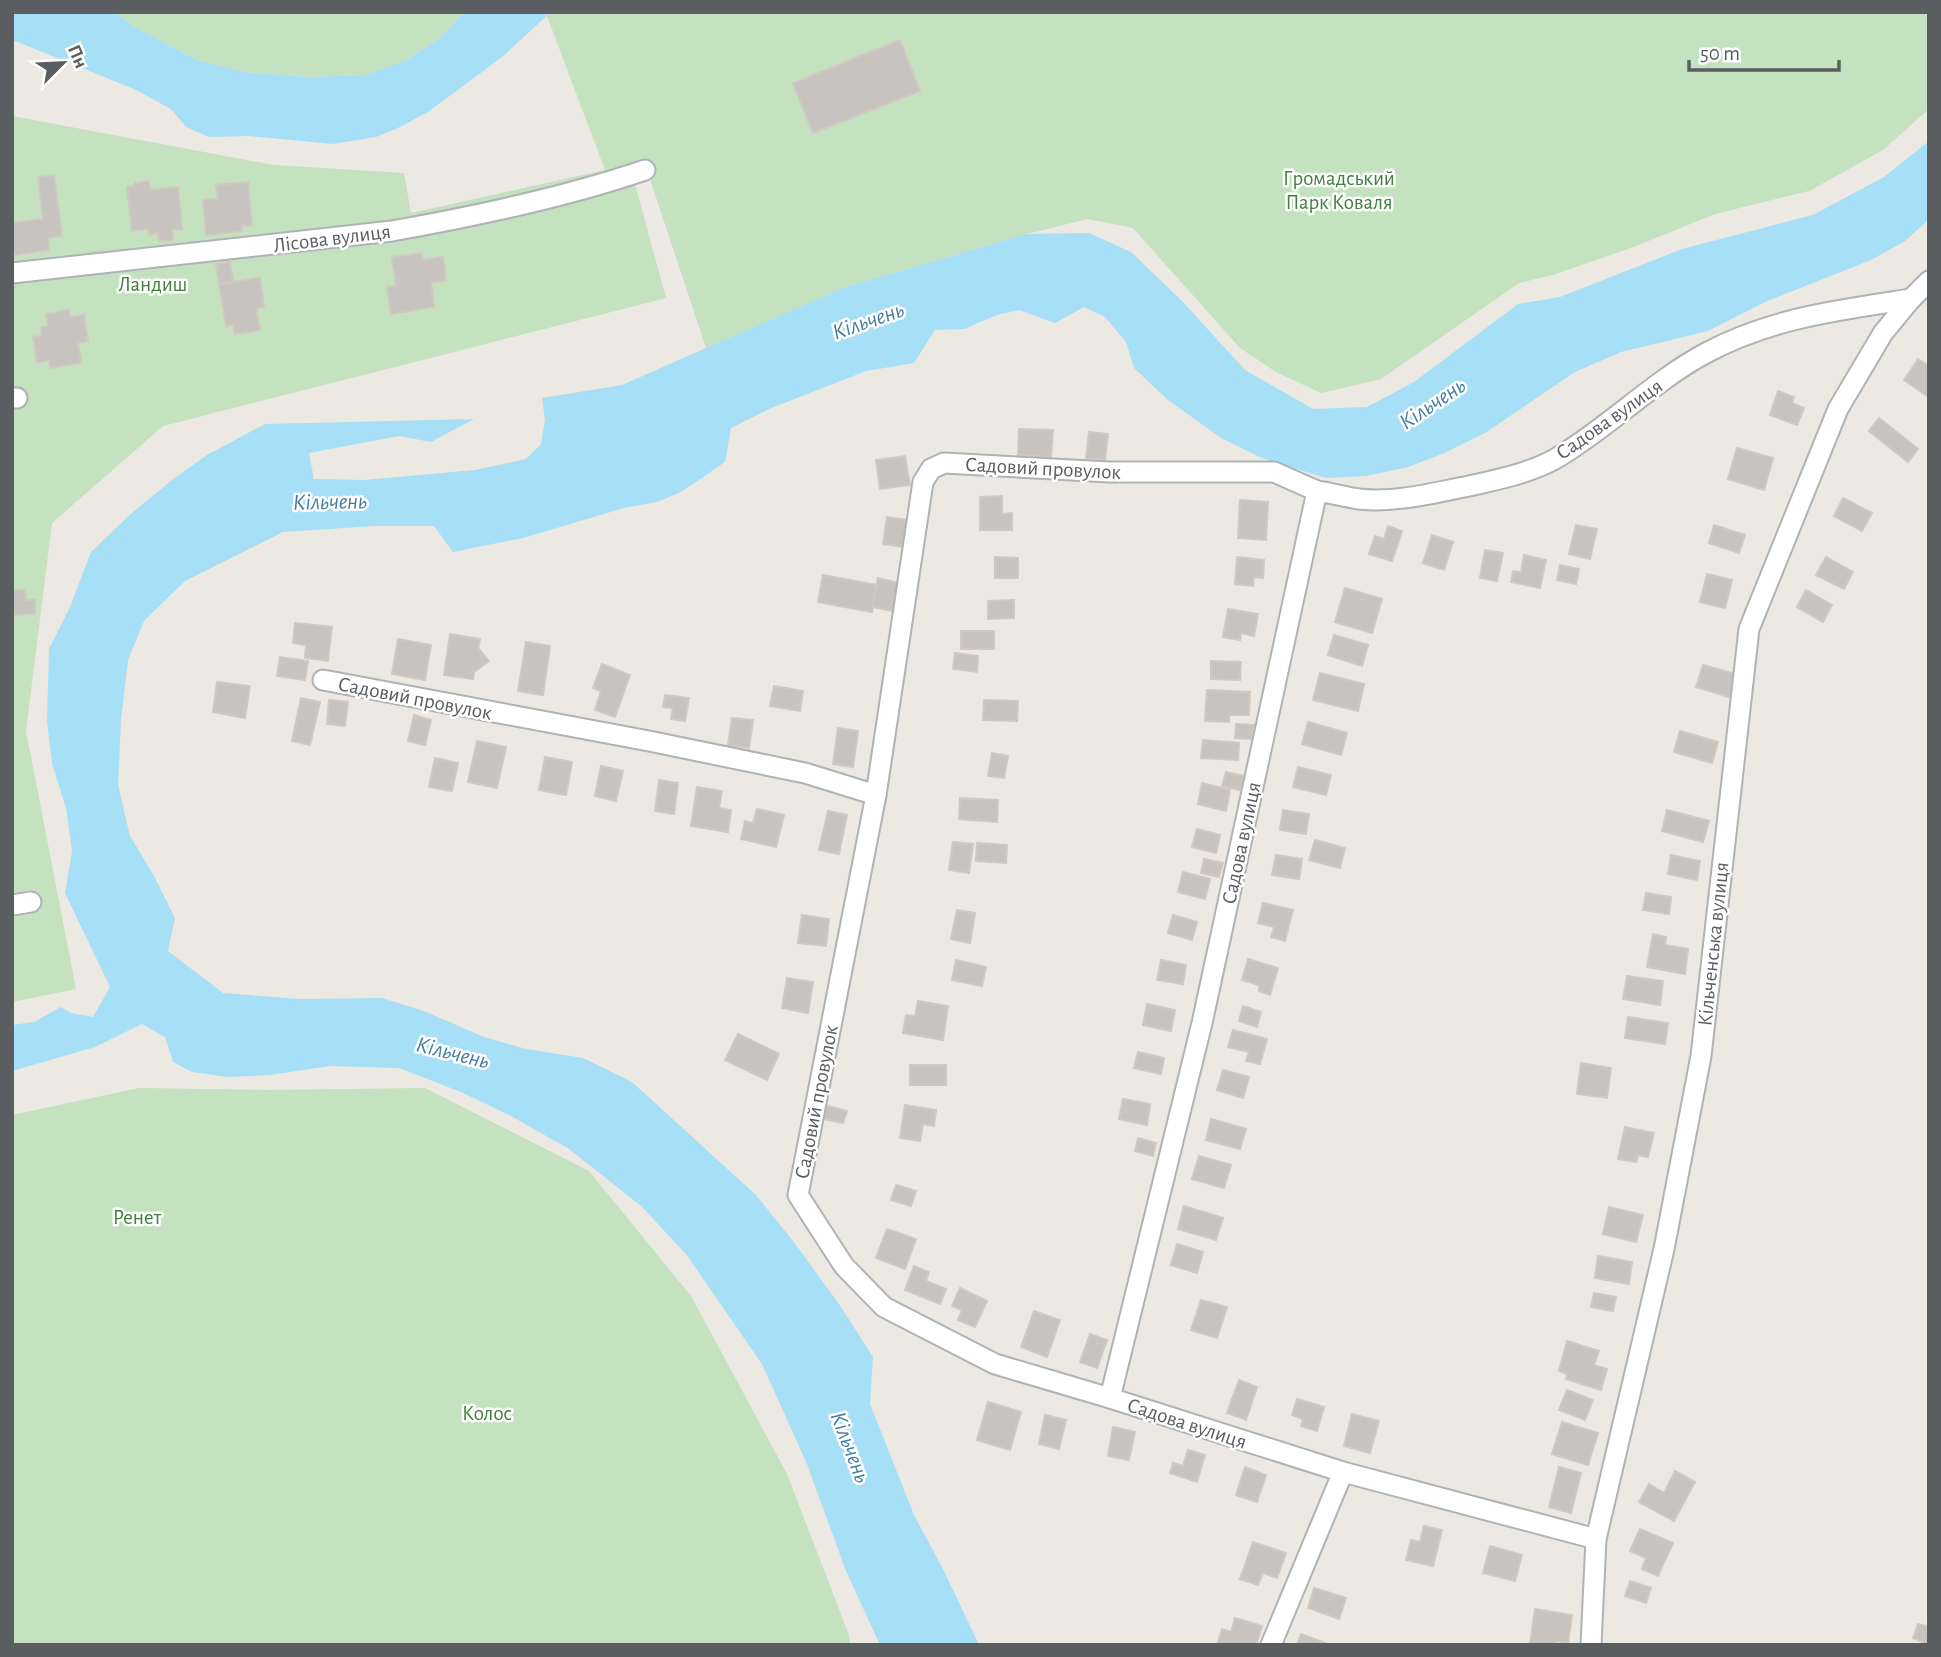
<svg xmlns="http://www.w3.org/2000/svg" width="1941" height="1657" font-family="'Alegreya Sans',sans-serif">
<rect width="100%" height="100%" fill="#ece8e2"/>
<!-- green -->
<g fill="#c4e1c0">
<path d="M114,12H464L439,39L405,61L365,75L308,77L243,72L197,60L133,26Z"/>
<path d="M551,12H1929V109L1883,150L1809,191L1715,214L1636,246L1553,275L1519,283L1381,379L1321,393L1276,372L1240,348L1133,228L1087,219L1027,234L845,287L706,348L648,173L633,177L666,298L163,426L52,523L26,731L76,989L12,1002V116L274,165L404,173L411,213L605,170L547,16Z"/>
<path d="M139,1088L269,1090L425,1088L589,1171L691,1296L787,1474L849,1635L850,1645H12V1115Z"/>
</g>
<!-- water -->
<g fill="#a7dff7">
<path d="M12,12H114L133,26L197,60L243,72L308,77L365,75L405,61L439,39L464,12H551L502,57L428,112L398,128L376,137L333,144L248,136L209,137L186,127L171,109L134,89L15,41L12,43Z"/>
<path d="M1929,141V219L1905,241L1871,260L1765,302L1708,331L1621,352L1575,372L1485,433L1442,454L1408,467L1366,476L1326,478L1262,458L1221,438L1168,400L1134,368L1126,342L1105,317L1084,307L1055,323L1019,310L997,315L964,329L935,330L914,363L866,371L769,409L731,428L725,462L681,492L657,502L624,508L523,538L453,552L434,526H374L283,532L185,581L144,621L128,660L121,720L118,785L130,836L154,876L175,918L168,951L223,993L300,999L382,998L424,1011L484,1037L526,1049L583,1058L632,1082L756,1195L793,1241L839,1304L873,1357L870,1404L914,1515L944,1571L979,1645H880L846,1571L807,1464L762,1364L686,1254L641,1206L569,1149L511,1116L461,1092L399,1068L330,1066L270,1075L228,1077L192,1072L173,1062L165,1037L142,1024L95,1047L12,1071V1025L34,1022L61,1007L71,1013L93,1017L110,987L65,893L72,851L66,808L52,763L47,721L49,649L70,607L91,552L133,512L172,480L207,455L265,424L474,419L431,442L399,436L309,453L314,479L364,480L475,470L526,459L541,444L545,420L542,398L622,385L845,287L1027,234L1089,233L1131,252L1183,302L1245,370L1313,409L1367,407L1414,382L1518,304L1560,297L1682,249L1813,215L1884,177Z"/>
</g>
<!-- building -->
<g fill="#c7c3be" stroke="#d0c9c1" stroke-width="2">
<path d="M900,40L920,91L813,133L793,83Z"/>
<path d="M54,175L62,236L48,238L49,250L13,255L12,223L43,219L38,177Z"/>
<path d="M149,181L150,190L178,187L182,229L172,230L173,240L159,241L158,233L149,235L148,229L132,231L127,187L134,186L135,183Z"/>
<path d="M248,182L252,225L242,226V231L206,235L203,200L218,199L216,185Z"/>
<path d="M422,253L423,260L443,257L446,280L431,283L434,307L391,314L387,287L396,286L392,257Z"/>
<path d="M230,262L233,282L219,284L216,264Z"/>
<path d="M260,278L264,307L256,308L260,330L235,334L234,325L226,327L219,284Z"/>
<path d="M69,310L70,317L84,315L88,341L78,343L81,363L50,368L49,360L37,362L33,337L42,336L41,327L48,326L46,314Z"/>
<path d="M1918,359L1929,366V397L1904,380Z"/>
<path d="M1778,391L1794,397L1792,403L1804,408L1797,425L1770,415Z"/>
<path d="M1879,418L1918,449L1908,462L1869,431Z"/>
<path d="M1019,429L1053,430L1051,457L1018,455Z"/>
<path d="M1089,432L1108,434L1105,460L1086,458Z"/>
<path d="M1737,448L1773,458L1764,490L1728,479Z"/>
<path d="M905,456L910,485L880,489L876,460Z"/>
<path d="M1002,496V514L1012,513V530H980V497Z"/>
<path d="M1843,498L1872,513L1862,531L1834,516Z"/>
<path d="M1240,500L1268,502L1266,540L1238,538Z"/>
<path d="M887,517L908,520L904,547L883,544Z"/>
<path d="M1576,525L1597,529L1590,559L1569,554Z"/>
<path d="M1714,525L1745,535L1739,553L1709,543Z"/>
<path d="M1388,526L1402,531L1392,561L1369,554L1375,536L1384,539Z"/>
<path d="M1432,535L1453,542L1444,570L1423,563Z"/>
<path d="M1485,550L1503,553L1497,581L1480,578Z"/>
<path d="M1524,555L1546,560L1540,588L1511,582L1513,571L1521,572Z"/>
<path d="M995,557L1018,558V578H995Z"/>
<path d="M1237,557L1264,560L1263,578L1254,577L1253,586L1235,584Z"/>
<path d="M1826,557L1853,572L1844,589L1816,575Z"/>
<path d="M1560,565L1579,569L1576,584L1557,580Z"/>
<path d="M1707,574L1732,580L1725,608L1700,602Z"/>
<path d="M823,575L877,585L872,612L818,602Z"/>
<path d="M878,578L899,583L894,611L872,607Z"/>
<path d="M1345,588L1382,599L1372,633L1335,622Z"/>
<path d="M12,590H25L26,600H35V614L12,615Z"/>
<path d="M1806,590L1832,605L1823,622L1797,607Z"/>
<path d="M1014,600V618L988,619V601Z"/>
<path d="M1228,609L1258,614L1254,636L1241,633L1240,640L1223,637Z"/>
<path d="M295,623L332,627L328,661L305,658L306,645L293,643Z"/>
<rect x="961" y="631" width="33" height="18"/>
<path d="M450,634L480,639L478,648L489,661L474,672L473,679L444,675Z"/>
<path d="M1334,635L1368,645L1362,666L1328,655Z"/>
<path d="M398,639L431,645L425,680L392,674Z"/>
<path d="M526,642L550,646L543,695L518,691Z"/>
<path d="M955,653L978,656L977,672L953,669Z"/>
<path d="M280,657L308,661L305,680L277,676Z"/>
<path d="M1211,661L1241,662L1240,680L1211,679Z"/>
<path d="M602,664L630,675L615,717L595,710L601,691L593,688Z"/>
<path d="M1703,665L1735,674L1729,697L1696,687Z"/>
<path d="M1320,673L1364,684L1358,711L1313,700Z"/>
<path d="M217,682L250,686L245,718L213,712Z"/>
<path d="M774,686L803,691L800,711L770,706Z"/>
<path d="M1207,690L1250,692L1249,715H1229V722L1205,721Z"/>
<path d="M665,695L689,698L685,721L671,719L673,708L663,707Z"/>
<path d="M301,698L320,702L310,745L292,741Z"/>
<path d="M329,700L348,702L345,726L327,724Z"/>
<path d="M984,700L1018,701L1017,721L983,720Z"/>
<path d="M414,715L431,720L425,745L408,741Z"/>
<path d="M732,718L753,720L749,748L728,745Z"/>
<path d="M1308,722L1347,733L1341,755L1302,744Z"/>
<path d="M1236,724L1254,725L1251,739L1235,738Z"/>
<path d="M838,728L858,731L853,767L833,764Z"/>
<path d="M1680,731L1718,742L1712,763L1674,752Z"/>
<path d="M1203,740L1239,743L1238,760L1201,758Z"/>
<path d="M477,741L506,747L497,788L468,782Z"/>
<path d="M992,753L1008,756L1004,778L988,776Z"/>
<path d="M545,757L572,762L566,795L539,790Z"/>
<path d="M435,758L458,763L452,791L429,787Z"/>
<path d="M601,766L623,771L616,801L595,796Z"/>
<path d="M1298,767L1331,775L1326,795L1293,787Z"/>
<path d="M1226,772L1244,776L1240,790L1222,786Z"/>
<path d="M659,780L678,783L674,814L655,811Z"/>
<path d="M1202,783L1230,790L1226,811L1198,804Z"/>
<path d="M697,787L722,791L719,808L731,810L728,832L691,826Z"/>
<path d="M960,798L998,800L997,822L959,819Z"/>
<path d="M757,809L784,815L776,847L741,839L745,821L753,823Z"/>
<path d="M1283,810L1309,814L1306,834L1280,830Z"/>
<path d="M1667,810L1709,821L1703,842L1662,831Z"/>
<path d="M828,811L847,815L839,854L819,850Z"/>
<path d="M1197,829L1220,835L1216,853L1192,847Z"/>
<path d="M1315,840L1345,848L1340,868L1309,860Z"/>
<path d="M953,842L973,844L969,873L949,870Z"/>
<path d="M977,843L1007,845L1006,863L976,861Z"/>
<path d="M1276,855L1302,859L1299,879L1272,875Z"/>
<path d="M1671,855L1700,861L1697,880L1668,874Z"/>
<path d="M1204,859L1223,863L1219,877L1201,873Z"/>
<path d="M1183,872L1210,879L1205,899L1178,892Z"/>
<path d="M1646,893L1671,897L1669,914L1643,910Z"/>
<path d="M1263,903L1293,910L1285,941L1271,937L1274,927L1258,923Z"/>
<path d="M957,910L975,913L970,943L951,939Z"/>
<path d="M802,915L829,919L826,946L798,943Z"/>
<path d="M1173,915L1197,922L1192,940L1168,933Z"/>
<path d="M1653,934L1666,937L1665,945L1688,949L1685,974L1647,967Z"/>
<path d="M1248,959L1278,968L1270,995L1259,991V985L1242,980Z"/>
<path d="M956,960L986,967L982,986L952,980Z"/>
<path d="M1161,960L1186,965L1183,984L1157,980Z"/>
<path d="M1627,976L1663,981L1660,1005L1623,999Z"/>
<path d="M787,978L813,982L808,1013L782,1008Z"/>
<path d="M918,1001L948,1006L943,1040L903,1033L906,1015L915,1016Z"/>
<path d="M1147,1004L1175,1010L1171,1031L1143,1025Z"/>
<path d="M1243,1006L1261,1012L1257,1027L1239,1021Z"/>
<path d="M1628,1017L1668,1023L1665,1044L1625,1038Z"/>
<path d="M1233,1030L1267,1039L1260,1064L1246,1061L1249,1052L1228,1047Z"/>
<path d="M738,1034L779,1054L767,1080L725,1060Z"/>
<path d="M1138,1052L1164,1058L1161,1074L1134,1068Z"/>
<path d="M1581,1063L1611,1068L1607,1098L1577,1094Z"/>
<rect x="910" y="1065" width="36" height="20"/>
<path d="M1223,1070L1249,1077L1243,1098L1217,1090Z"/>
<path d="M1123,1099L1150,1104L1147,1125L1119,1119Z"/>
<path d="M905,1105L936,1110L934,1126L923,1124L920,1141L900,1138Z"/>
<path d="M827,1106L847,1111L843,1123L824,1119Z"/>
<path d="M1211,1119L1246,1129L1240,1149L1206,1140Z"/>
<path d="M1625,1127L1654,1133L1648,1157L1638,1155L1636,1162L1618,1159Z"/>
<path d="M1138,1138L1156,1143L1153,1156L1135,1151Z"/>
<path d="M1199,1156L1231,1165L1224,1188L1192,1179Z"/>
<path d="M896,1185L916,1191L911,1206L891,1200Z"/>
<path d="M1184,1206L1223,1218L1216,1240L1178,1229Z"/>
<path d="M1609,1207L1643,1215L1636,1242L1603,1234Z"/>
<path d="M887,1229L916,1239L905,1269L876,1258Z"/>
<path d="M1177,1244L1203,1252L1197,1273L1171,1265Z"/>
<path d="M1598,1256L1632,1262L1629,1284L1595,1278Z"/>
<path d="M914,1266L929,1272L926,1281L946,1289L940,1304L905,1290Z"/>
<path d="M960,1288L987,1301L975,1327L958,1320L962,1310L952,1306Z"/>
<path d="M1594,1293L1616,1297L1613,1311L1591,1307Z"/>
<path d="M1201,1300L1227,1307L1217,1338L1191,1330Z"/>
<path d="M1034,1311L1060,1320L1047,1357L1021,1347Z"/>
<path d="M1090,1334L1107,1340L1097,1368L1080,1362Z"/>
<path d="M1567,1341L1599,1351L1594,1365L1607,1369L1601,1390L1566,1379L1567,1374L1559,1371Z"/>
<path d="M1239,1380L1257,1387L1246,1420L1227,1413Z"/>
<path d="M1567,1390L1593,1400L1585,1420L1559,1410Z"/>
<path d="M1297,1399L1324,1407L1317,1431L1301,1426L1303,1419L1292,1415Z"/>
<path d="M988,1402L1021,1412L1010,1450L977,1440Z"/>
<path d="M1352,1414L1379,1421L1370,1453L1344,1446Z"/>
<path d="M1045,1415L1066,1420L1059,1449L1039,1444Z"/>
<path d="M1562,1422L1598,1433L1588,1465L1552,1454Z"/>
<path d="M1113,1427L1135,1432L1129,1460L1108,1456Z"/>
<path d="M1188,1450L1205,1455L1197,1482L1170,1473L1173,1463L1183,1466Z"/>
<path d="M1245,1467L1266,1475L1257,1502L1236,1495Z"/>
<path d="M1559,1467L1581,1473L1571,1513L1549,1507Z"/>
<path d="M1675,1471L1695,1482L1674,1521L1639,1502L1649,1484L1664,1493Z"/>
<path d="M1424,1526L1442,1530L1433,1566L1406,1560L1411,1540L1420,1542Z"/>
<path d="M1640,1529L1673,1543L1658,1576L1642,1569L1646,1558L1630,1551Z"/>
<path d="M1253,1542L1286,1553L1277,1578L1263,1573L1258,1585L1240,1579Z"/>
<path d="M1490,1546L1522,1555L1515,1581L1483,1573Z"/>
<path d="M1630,1581L1651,1588L1646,1603L1625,1596Z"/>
<path d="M1314,1588L1346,1598L1339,1619L1308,1608Z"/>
<path d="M1535,1609L1572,1615L1568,1643L1556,1641V1645H1530Z"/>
<path d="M1235,1618L1262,1626L1256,1645H1217L1222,1629L1231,1632Z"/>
<path d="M1918,1624L1929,1627V1645L1913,1638Z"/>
<path d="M1301,1634L1328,1644V1645H1297Z"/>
</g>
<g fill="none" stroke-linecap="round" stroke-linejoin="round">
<!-- minor casing -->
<g stroke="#afb3b6" stroke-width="23">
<g id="minor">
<path d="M12,273L392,231C477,216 563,198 645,170"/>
<path d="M12,398H17"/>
<path d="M323,680L649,741L805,773L876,795"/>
<path d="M12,905L31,902"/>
<path d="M1110,1398L995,1364L884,1307L844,1266L798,1195L876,795L923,482L931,469L944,463L1109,472H1274L1317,491"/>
<path d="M1343,1472L1596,1539"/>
<path d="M1271,1645L1343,1472L1110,1398L1202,1023L1317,491C1331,493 1345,497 1359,499C1396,503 1433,493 1469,486C1496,480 1530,473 1555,459C1608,428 1652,382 1706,353C1771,318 1839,310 1911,299"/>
<path d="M1591,1645L1596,1539L1664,1249L1701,1056L1749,629L1838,409L1883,333L1911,299L1929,281"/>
</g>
</g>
<!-- minor -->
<use href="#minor" stroke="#fff" stroke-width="19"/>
</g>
<g text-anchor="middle" stroke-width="5" stroke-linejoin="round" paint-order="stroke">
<!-- park labels -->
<g font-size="21" fill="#417f3c" stroke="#fff">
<text x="1339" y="185">Громадський<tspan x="1339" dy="24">Парк Коваля</tspan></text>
<text x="153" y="291">Ландиш</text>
<text x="137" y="1224">Ренет</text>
<text x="487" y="1420">Колос</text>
</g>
<!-- street labels -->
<g font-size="21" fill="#5a5e61" stroke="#fff">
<text transform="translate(332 238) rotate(-7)" y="7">Лісова вулиця</text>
<text transform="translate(1609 419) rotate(-35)" y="7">Садова вулиця</text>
<text transform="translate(1043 468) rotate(3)" y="7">Садовий провулок</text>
<text transform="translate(415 698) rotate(11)" y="7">Садовий провулок</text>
<text transform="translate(1241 843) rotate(-78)" y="7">Садова вулиця</text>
<text transform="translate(1713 944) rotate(-84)" y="7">Кільченська вулиця</text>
<text transform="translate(816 1102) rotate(-79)" y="7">Садовий провулок</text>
<text transform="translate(1187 1423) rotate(18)" y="7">Садова вулиця</text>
</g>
<!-- water labels -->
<g font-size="23" font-style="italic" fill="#437c9e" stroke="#fff">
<text transform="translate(868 320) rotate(-19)" y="8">Кільчень</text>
<text transform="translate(1432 403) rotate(-34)" y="8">Кільчень</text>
<text transform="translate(330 501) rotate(-1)" y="8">Кільчень</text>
<text transform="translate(453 1052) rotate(14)" y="8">Кільчень</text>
<text transform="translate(851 1447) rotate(69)" y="8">Кільчень</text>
</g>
</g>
<!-- border -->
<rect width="1941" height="1657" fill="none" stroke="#5a5e61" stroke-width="28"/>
<!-- north arrow -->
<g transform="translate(63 63) rotate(66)" stroke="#ffffff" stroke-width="5" paint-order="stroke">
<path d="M0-5L12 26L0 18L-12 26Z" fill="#5a5e61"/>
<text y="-10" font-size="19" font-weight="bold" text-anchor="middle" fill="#5a5e61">Пн</text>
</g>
<!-- scale -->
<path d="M1689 60v10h150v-10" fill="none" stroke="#5a5e61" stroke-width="3.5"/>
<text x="1700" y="60" font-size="21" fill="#5a5e61" stroke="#ffffff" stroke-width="5" paint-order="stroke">50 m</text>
</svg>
